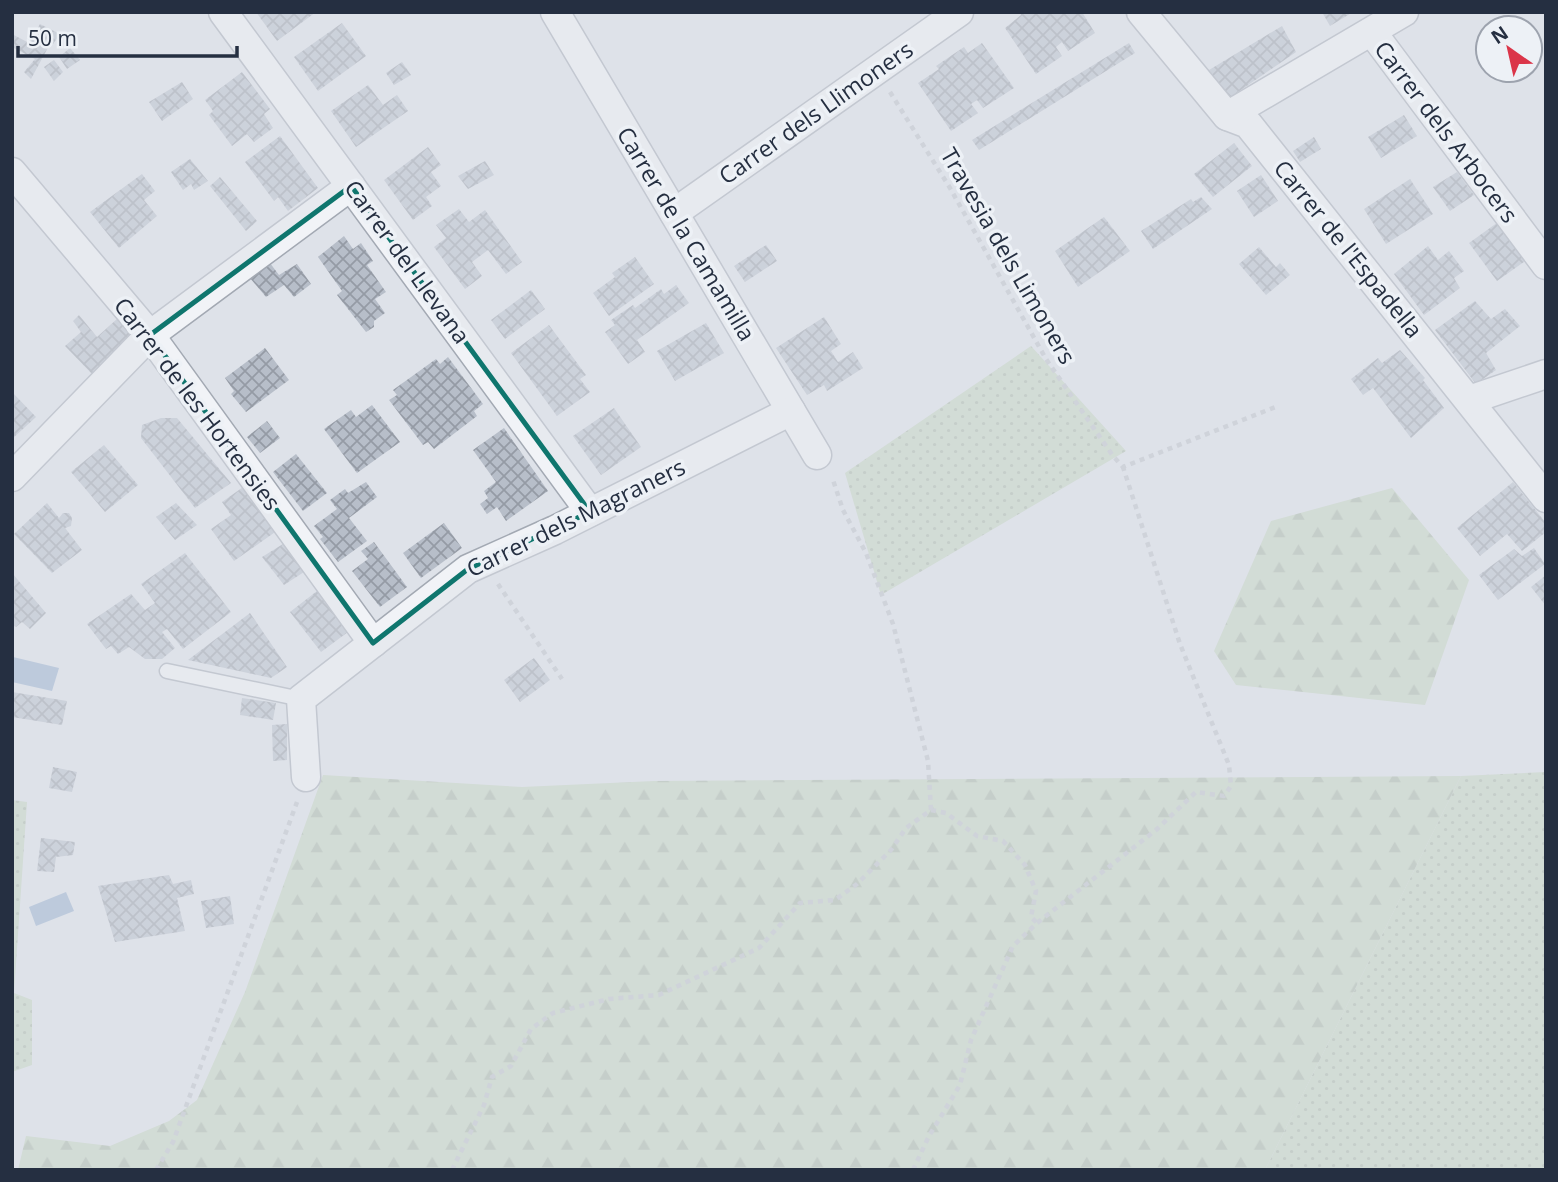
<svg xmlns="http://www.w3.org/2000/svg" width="1558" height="1182" font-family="'Open Sans',sans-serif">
<defs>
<pattern id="grass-dots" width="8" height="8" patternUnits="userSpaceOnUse" patternTransform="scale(1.75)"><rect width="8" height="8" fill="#c3d4be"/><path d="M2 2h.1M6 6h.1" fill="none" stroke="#a7b6a4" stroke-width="1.8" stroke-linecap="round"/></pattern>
<pattern id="forest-firs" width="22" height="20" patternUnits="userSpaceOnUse" patternTransform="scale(1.75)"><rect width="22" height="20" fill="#c3d4be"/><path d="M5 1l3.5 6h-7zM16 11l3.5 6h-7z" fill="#a7b6a4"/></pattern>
<pattern id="building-cross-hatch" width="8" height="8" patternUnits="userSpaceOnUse" patternTransform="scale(1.75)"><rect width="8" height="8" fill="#b7bec9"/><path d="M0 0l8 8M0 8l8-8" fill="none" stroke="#959ba5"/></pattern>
</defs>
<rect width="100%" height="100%" fill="#dee2e9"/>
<!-- grass -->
<g fill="url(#grass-dots)">
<path d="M1031,346L1126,451L881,595L845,473Z"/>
<path d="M1546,772V1170H1265L1461,776Z"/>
<path d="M12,800L27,802L14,993L32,1000V1065L12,1072Z"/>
</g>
<!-- forest -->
<g fill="url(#forest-firs)">
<path d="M1392,488L1469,580L1425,705L1236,685L1214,651L1271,521Z"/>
<path d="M323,775L522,787L654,781L1461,776L1265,1170H18L26,1136L110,1146L169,1121L197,1100L245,992Z"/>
</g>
<!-- water -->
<g fill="#95aecd">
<path d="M13,657L59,668L52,691L12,682Z"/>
<path d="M66,892L74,911L36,926L29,907Z"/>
</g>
<!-- building -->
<g fill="url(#building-cross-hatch)">
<path d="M256,12H316L277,41Z"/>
<path d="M1020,12H1082L1095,33L1068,51L1062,42L1056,47L1062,56L1036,74L1005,28L1021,15Z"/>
<path d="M1322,12H1353L1330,26Z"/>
<path d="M342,23L366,56L318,91L294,57Z"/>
<path d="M40,24L60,34L53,44L51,42L31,79L24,72L35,59L12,47V34L29,43Z"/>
<path d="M1282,26L1296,52L1228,99L1209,70Z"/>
<path d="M982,43L1014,88L983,108L977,100L971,104L978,113L951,131L918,83L939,69L936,66L964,47L968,53Z"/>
<path d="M1129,43L1135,53L979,150L972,140Z"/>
<path d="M70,48L80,60L67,69L59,57Z"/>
<path d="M54,60L63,72L54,81L44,67Z"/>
<path d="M402,62L411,75L394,85L386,73Z"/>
<path d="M242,72L270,109L264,114L273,128L254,142L247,134L232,146L209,115L213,111L205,100Z"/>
<path d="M182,82L193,99L162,121L149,102Z"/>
<path d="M368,85L383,105L397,95L408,111L356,147L331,111Z"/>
<path d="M1404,115L1417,136L1381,158L1368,137Z"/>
<path d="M280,136L318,188L288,211L278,197L274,201L245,162Z"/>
<path d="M1314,137L1321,149L1300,162L1293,151Z"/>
<path d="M1234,143L1252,166L1213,197L1194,174Z"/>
<path d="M428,147L441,165L431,172L441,186L426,197L432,206L413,220L384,180Z"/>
<path d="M190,159L208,181L194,190L191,184L183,190L171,172Z"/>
<path d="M485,161L494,175L468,189L458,176Z"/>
<path d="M1457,172L1474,195L1450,211L1433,187Z"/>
<path d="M142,174L155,191L144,200L157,216L119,248L90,212Z"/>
<path d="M1261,175L1278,201L1254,217L1237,191Z"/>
<path d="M220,177L257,221L246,231L210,186Z"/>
<path d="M1410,179L1433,214L1386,244L1364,209Z"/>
<path d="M1201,197L1212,209L1153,249L1141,231L1191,199L1193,202Z"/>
<path d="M459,209L469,222L485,210L522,262L506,274L488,250L472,262L482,276L465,289L434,247L446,238L436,225Z"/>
<path d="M1104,217L1130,251L1078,287L1055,251Z"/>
<path d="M1501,220L1528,259L1497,281L1469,243Z"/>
<path d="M344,236L353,249L361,243L373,261L367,265L386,292L375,299L385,313L374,321V327L366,332L337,295L342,291L318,257Z"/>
<path d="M766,245L777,261L745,282L734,266Z"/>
<path d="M1428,246L1438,260L1449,251L1464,271L1454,278L1460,288L1424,315L1394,274Z"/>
<path d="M1259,247L1276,267L1280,263L1290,275L1266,295L1239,264Z"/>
<path d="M635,257L654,284L609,316L593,293L615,277L612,273Z"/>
<path d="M270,263L279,275L297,264L311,284L294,297L284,285L266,297L250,278Z"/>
<path d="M676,285L689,303L637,340L645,352L628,364L605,332L615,325L611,320L633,305L635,308L661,289L664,294Z"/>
<path d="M531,290L545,309L505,339L491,320Z"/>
<path d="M1475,301L1491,319L1505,309L1520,326L1486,353L1496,370L1476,384L1435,330Z"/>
<path d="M79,315L97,337L117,319L132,337L93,375L65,346L81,332L73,321Z"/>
<path d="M824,317L841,344L831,351L838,362L853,352L863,368L827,391L824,385L807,395L776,348Z"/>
<path d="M706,323L724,353L675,381L657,351Z"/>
<path d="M549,325L586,375L580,379L590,392L557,416L511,353Z"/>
<path d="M265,348L289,380L246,412L231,394L234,391L225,378Z"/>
<path d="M1400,350L1425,378L1423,380L1444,408L1411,438L1373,388L1363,395L1351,379L1378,358L1382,363Z"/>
<path d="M448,357L483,404L474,411L477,416L434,449L428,442L423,445L389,400L397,395L393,390L436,359L440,364Z"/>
<path d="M12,392L36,417L12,439Z"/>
<path d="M372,405L400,442L357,473L324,429L351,410L356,417Z"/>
<path d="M614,408L641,447L601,475L573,436Z"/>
<path d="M161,418H177L231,483L195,508L141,438L142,425Z"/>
<path d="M267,421L280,438L260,453L247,437Z"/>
<path d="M504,428L548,491L506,521L497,507L487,514L480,504L488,498L484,491L496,482L473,450Z"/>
<path d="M104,445L138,485L105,512L71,472Z"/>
<path d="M296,454L327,493L303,511L273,472Z"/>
<path d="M366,482L377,497L349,518L367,541L338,562L320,539L323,537L314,526L337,509L330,500L345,489L348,493Z"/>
<path d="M1513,482L1546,523V532L1522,551L1507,534L1480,556L1457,528Z"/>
<path d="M246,485L278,530L234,561L211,529L231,515L222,502Z"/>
<path d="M47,503L59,518L63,513H69L72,518L71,526L65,528L82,550L52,573L14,534Z"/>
<path d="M176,503L197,525L175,540L156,517Z"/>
<path d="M444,523L462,548L421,578L403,553Z"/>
<path d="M374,542L407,587L380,607L352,571L368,559L361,551Z"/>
<path d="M283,544L304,572L284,585L262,557Z"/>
<path d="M1534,548L1545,564L1498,600L1479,575L1514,549L1522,556Z"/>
<path d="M185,553L231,612L183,649L167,629L162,632L175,648L162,659H145L129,647L118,654L111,646L106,649L87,624L131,594L145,610L155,603L141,584Z"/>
<path d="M12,573L46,613L30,629L22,622L16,627L12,625Z"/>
<path d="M1546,575V606L1531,587Z"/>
<path d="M317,591L348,632L321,652L290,612Z"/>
<path d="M250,613L287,667L271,678L188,660Z"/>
<path d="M534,658L550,680L520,702L504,680Z"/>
<path d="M12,692L67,701L62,725L12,717Z"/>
<path d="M242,698L276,703L273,720L240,715Z"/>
<path d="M287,724V760L273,761L272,725Z"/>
<path d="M53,767L77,772L72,792L49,788Z"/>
<path d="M41,838L75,842L73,855L56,857L54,872L37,871Z"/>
<path d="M169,875L173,884L191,880L194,894L177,898L185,931L115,942L98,886Z"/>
<path d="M230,896L234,924L206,928L201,901Z"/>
</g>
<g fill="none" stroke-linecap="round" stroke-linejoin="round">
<!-- service casing -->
<g stroke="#a3a9b3" stroke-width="17">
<path id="service" d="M167,671L301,699"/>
</g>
<!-- minor casing -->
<g stroke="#a3a9b3" stroke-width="31">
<g id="minor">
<path d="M223,12L590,512"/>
<path d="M555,12L817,455"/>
<path d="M1141,12L1227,116L1248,124L1546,498"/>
<path d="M1372,32L1546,265"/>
<path d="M1227,116L1404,12"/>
<path d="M12,172L150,335L373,643"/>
<path d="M674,213L959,12"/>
<path d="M1469,400L1546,374"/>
<path d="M12,477L150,335L351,186"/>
<path d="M306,777L301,699L468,569L555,530L791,411"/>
</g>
</g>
<!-- path -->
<g stroke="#bcc0c8" stroke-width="4.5" stroke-dasharray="5 5" stroke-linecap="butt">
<path d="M890,92L950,188L1046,359L1113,456L1123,467L1278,406"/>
<path d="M498,584L562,679"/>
<path d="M931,810L946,813L977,836L1003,841L1025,865L1036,891L1031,917L1037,923"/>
<path d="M156,1170L173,1142L297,802"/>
<path d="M452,1170L484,1105L492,1077L511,1066L531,1029L553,1013L609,999L659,995L759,948L800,903L835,900L857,884L891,850L906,828L931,810L928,761L893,624L866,553L843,510L832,477"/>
<path d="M913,1170L929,1136L960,1085L971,1040L1013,946L1037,923L1156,830L1196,792L1224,796L1231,786L1229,765L1180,644L1123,467"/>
</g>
<!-- service -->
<use href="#service" stroke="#f1f3f7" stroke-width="14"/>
<!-- minor -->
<use href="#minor" stroke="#f1f3f7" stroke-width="28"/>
</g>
<!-- marked area -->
<path d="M0 0H1558V1182H0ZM351,186L590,512L468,569L373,643L150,335Z" fill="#dee2e9" fill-opacity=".55" fill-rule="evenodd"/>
<path fill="none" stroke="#0f766e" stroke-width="5" stroke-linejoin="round" d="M351,186L590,512L468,569L373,643L150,335Z"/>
<g text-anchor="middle" stroke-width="7" stroke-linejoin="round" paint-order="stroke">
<!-- street labels -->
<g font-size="23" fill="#252f41" stroke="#edf1f6">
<text transform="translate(816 113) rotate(-35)" y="8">Carrer dels Llimoners</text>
<text transform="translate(1446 132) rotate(53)" y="8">Carrer dels Arbocers</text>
<text transform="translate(686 234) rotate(59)" y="8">Carrer de la Camamilla</text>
<text transform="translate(1348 249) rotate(51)" y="8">Carrer de l'Espadella</text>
<text transform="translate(1008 256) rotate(60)" y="8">Travesia dels Limoners</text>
<text transform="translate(407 262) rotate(54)" y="8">Carrer del Llevana</text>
<text transform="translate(197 404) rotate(53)" y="8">Carrer de les Hortensies</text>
<text transform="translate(576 518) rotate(-26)" y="8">Carrer dels Magraners</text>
</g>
</g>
<!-- border -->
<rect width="1558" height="1182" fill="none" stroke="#252f41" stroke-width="28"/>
<!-- north arrow -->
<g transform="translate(1509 49) rotate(326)"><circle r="33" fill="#edf1f6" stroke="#9da3ae" stroke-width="2"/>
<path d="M0-5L12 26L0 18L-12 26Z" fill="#db3549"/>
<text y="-10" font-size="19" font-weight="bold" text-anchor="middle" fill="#252f41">N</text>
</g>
<!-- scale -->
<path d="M18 46v10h219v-10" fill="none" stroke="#252f41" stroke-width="3.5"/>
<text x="28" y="46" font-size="21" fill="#252f41" stroke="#edf1f6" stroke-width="5" paint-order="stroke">50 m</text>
</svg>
